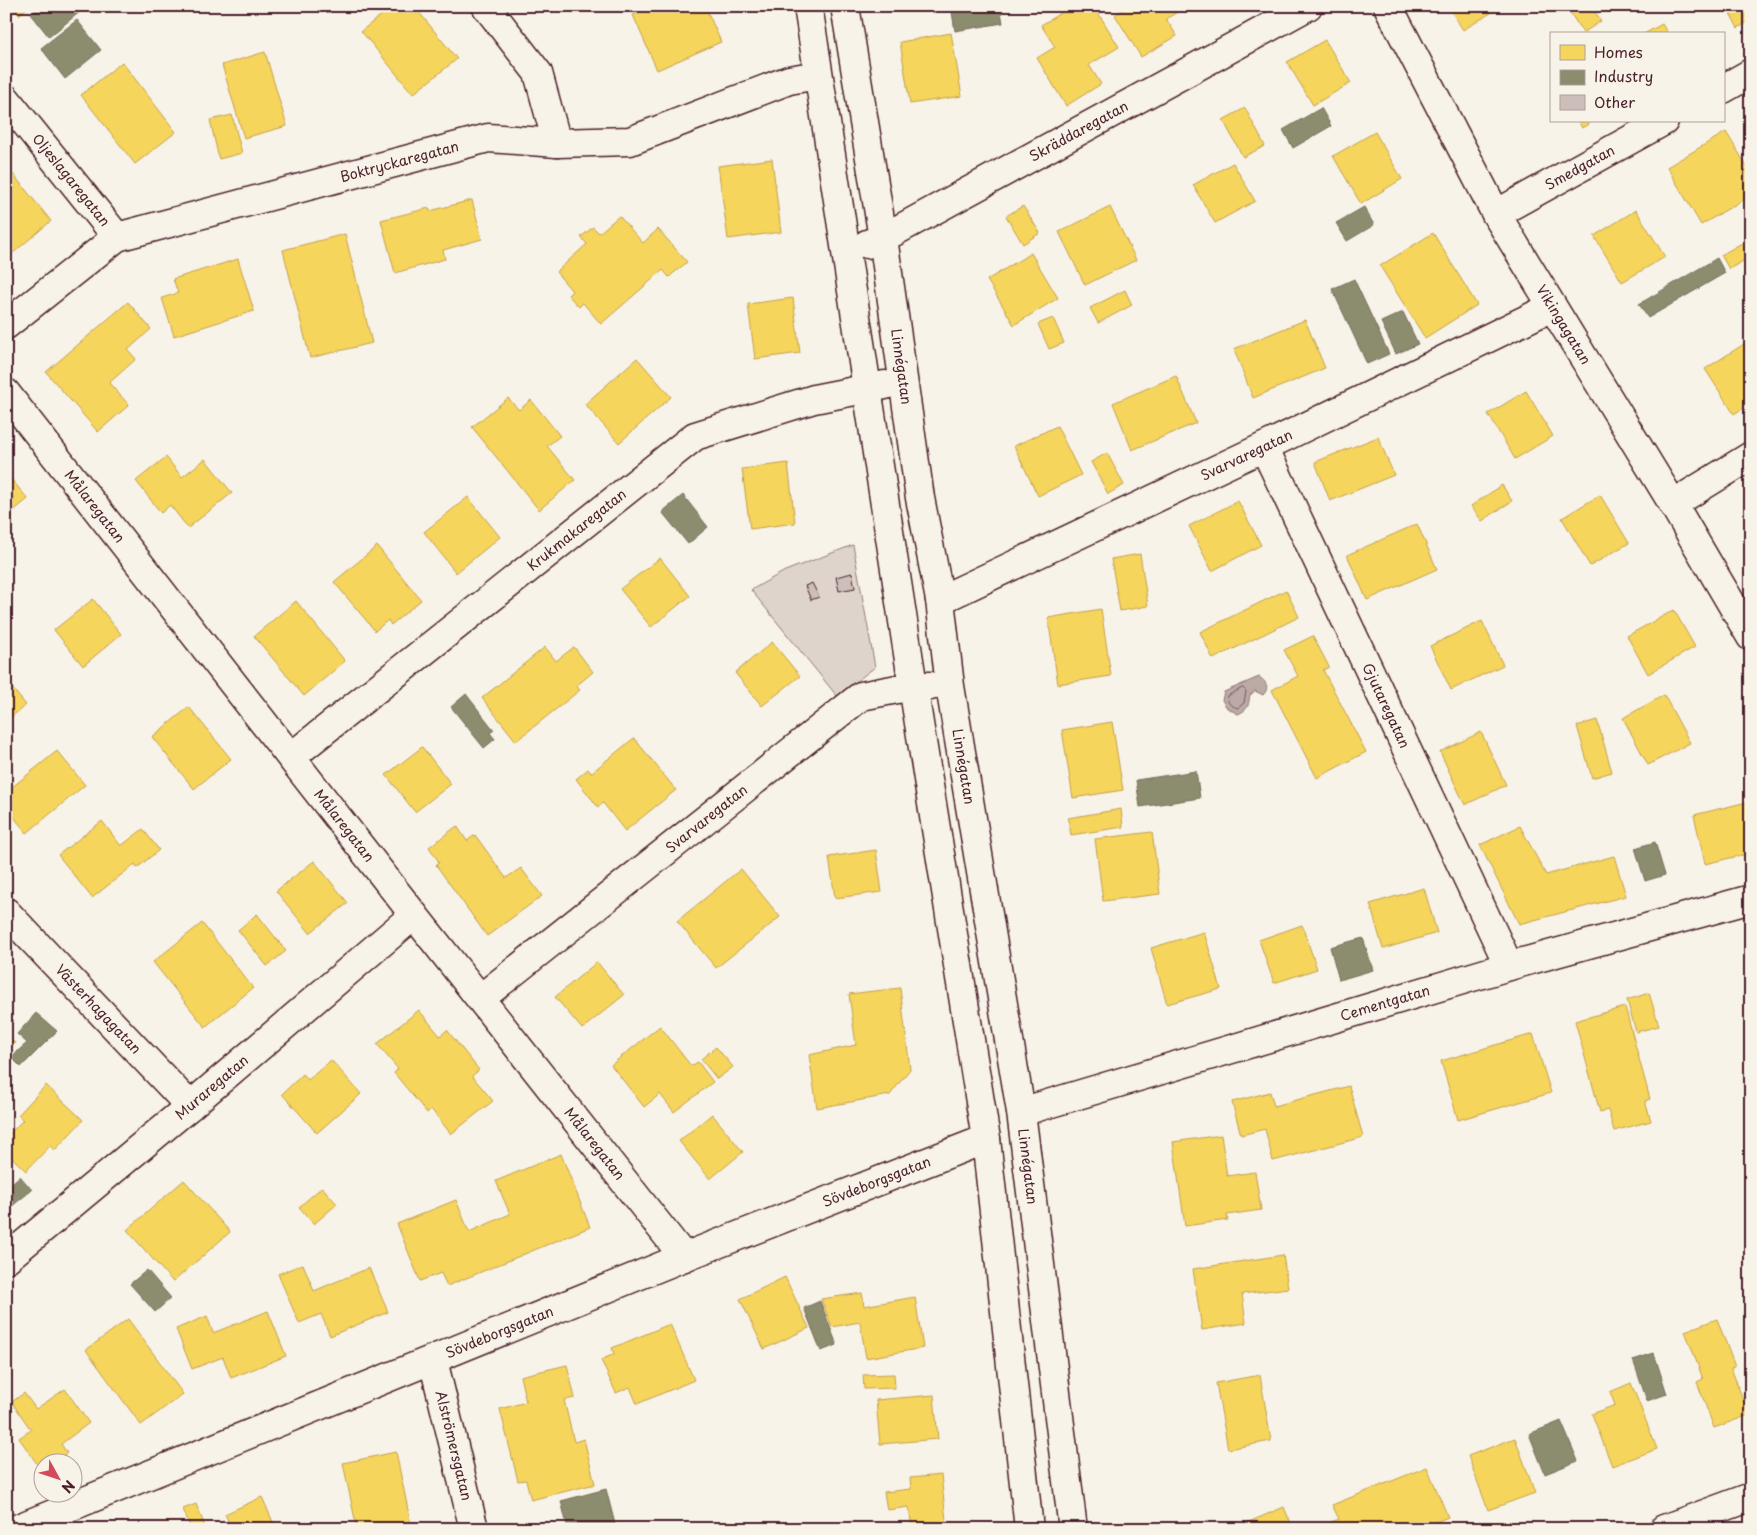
<svg xmlns="http://www.w3.org/2000/svg" width="1757" height="1535" font-family="'Playpen Sans',sans-serif">
<rect width="100%" height="100%" fill="#f7f3e8"/>
<filter id="ink" filterUnits="userSpaceOnUse"><feTurbulence type="fractalNoise" baseFrequency=".02" numOctaves="2"/><feDisplacementMap in="SourceGraphic" scale="10" xChannelSelector="R" yChannelSelector="G"/><feConvolveMatrix kernelMatrix="1 2 1 2 8 2 1 2 1" color-interpolation-filters="sRGB"/></filter>
<g filter="url(#ink)">
<!-- green -->
<path fill="#ded4cc" stroke="#947a7c" d="M853,545L875,667L837,696L751,590L785,571Z"/>
<!-- water -->
<path fill="#bcaaa7" stroke="#8e7275" d="M1259,677C1266,681 1270,688 1263,695L1255,691L1250,695C1248,704 1250,709 1238,714L1227,708L1222,700L1224,692Z"/>
<!-- homes -->
<g fill="#f6d55c" stroke="#c29e4d">
<path d="M12,6H29L19,15Z"/>
<path d="M393,6H414L457,59L413,94L361,31Z"/>
<path d="M653,6H705L721,42L657,70L633,15Z"/>
<path d="M1072,6H1094L1119,47L1089,65L1101,84L1066,106L1037,58L1055,47L1041,25Z"/>
<path d="M1128,6H1187L1166,19L1177,36L1141,57L1115,15Z"/>
<path d="M1448,6H1502L1463,30Z"/>
<path d="M1566,6H1591L1601,21L1583,33Z"/>
<path d="M1726,6H1751V20L1738,28Z"/>
<path d="M1662,24L1668,34H1644Z"/>
<path d="M951,33L962,96L910,104L900,42Z"/>
<path d="M1325,40L1351,83L1313,105L1287,62Z"/>
<path d="M265,52L287,126L244,138L222,65Z"/>
<path d="M122,62L176,132L135,164L81,95Z"/>
<path d="M1245,108L1265,146L1243,157L1223,120Z"/>
<path d="M232,115L242,153L219,159L210,120Z"/>
<path d="M1578,121H1593L1582,128Z"/>
<path d="M1375,132L1402,179L1361,204L1333,156Z"/>
<path d="M1726,132L1751,173V195L1701,225L1667,167Z"/>
<path d="M1751,133V148L1744,136Z"/>
<path d="M772,159L781,232L728,239L718,166Z"/>
<path d="M1233,163L1255,201L1215,223L1193,185Z"/>
<path d="M8,168L51,221L6,259V169Z"/>
<path d="M472,200L482,239L443,250L445,259L395,273L381,220L429,208L430,211Z"/>
<path d="M1023,206L1040,233L1023,244L1006,216Z"/>
<path d="M1110,207L1136,260L1085,285L1059,232Z"/>
<path d="M1636,210L1665,257L1622,282L1594,236Z"/>
<path d="M619,216L643,243L658,229L687,262L669,277L663,270L601,324L583,303L579,307L568,295L572,291L556,272L587,244L581,237L593,227L599,233Z"/>
<path d="M1433,233L1477,305L1425,338L1380,266Z"/>
<path d="M345,234L372,343L310,358L283,250Z"/>
<path d="M1742,243L1750,257L1729,269L1721,255Z"/>
<path d="M1031,253L1058,298L1014,325L987,280Z"/>
<path d="M238,259L254,311L174,336L162,298L178,293L173,279Z"/>
<path d="M1125,290L1132,305L1098,323L1090,308Z"/>
<path d="M793,298L800,353L755,359L748,304Z"/>
<path d="M128,302L151,329L128,350L136,359L109,383L129,405L98,432L46,372Z"/>
<path d="M1053,318L1064,343L1049,349L1038,324Z"/>
<path d="M1305,320L1325,368L1253,398L1234,349Z"/>
<path d="M1744,344L1751,354V403L1734,414L1705,369Z"/>
<path d="M637,358L671,397L619,443L585,404Z"/>
<path d="M1176,376L1196,423L1132,450L1113,403Z"/>
<path d="M1526,391L1553,436L1515,459L1488,414Z"/>
<path d="M508,398L519,410L531,400L560,436L547,446L575,480L539,510L472,427Z"/>
<path d="M1057,426L1081,475L1038,496L1014,446Z"/>
<path d="M1378,437L1394,475L1330,501L1315,462Z"/>
<path d="M1107,453L1124,485L1108,494L1091,462Z"/>
<path d="M166,457L182,477L205,459L232,493L188,528L170,505L161,513L136,481Z"/>
<path d="M788,463L795,523L750,529L742,469Z"/>
<path d="M6,473L28,499L6,517Z"/>
<path d="M1502,485L1512,501L1482,521L1471,506Z"/>
<path d="M1600,495L1629,543L1590,566L1562,518Z"/>
<path d="M468,497L500,537L456,573L424,532Z"/>
<path d="M1238,501L1261,545L1212,571L1189,526Z"/>
<path d="M1417,524L1437,569L1367,600L1347,555Z"/>
<path d="M377,546L421,600L391,625L388,620L375,631L334,582Z"/>
<path d="M1140,554L1148,606L1120,611L1111,559Z"/>
<path d="M660,558L690,596L651,627L620,589Z"/>
<path d="M1286,590L1299,617L1213,659L1200,632Z"/>
<path d="M93,599L121,634L83,666L54,630Z"/>
<path d="M296,601L345,661L304,696L254,636Z"/>
<path d="M1101,609L1111,676L1058,684L1048,618Z"/>
<path d="M1674,610L1695,647L1648,674L1627,636Z"/>
<path d="M1482,621L1503,665L1451,690L1430,646Z"/>
<path d="M1313,636L1329,667L1323,670L1366,752L1317,778L1272,690L1298,676L1284,650Z"/>
<path d="M772,642L800,676L762,706L735,673Z"/>
<path d="M545,647L556,661L574,647L593,672L576,686L580,690L516,741L482,698Z"/>
<path d="M6,681L26,705L6,721Z"/>
<path d="M1664,695L1690,743L1648,765L1623,718Z"/>
<path d="M189,707L231,759L194,789L152,737Z"/>
<path d="M1597,720L1612,772L1592,778L1577,726Z"/>
<path d="M1112,722L1123,790L1073,798L1062,730Z"/>
<path d="M1481,732L1506,785L1465,805L1440,752Z"/>
<path d="M634,738L676,790L625,831L603,803L598,807L576,779L588,769L591,773Z"/>
<path d="M422,747L451,784L415,812L386,775Z"/>
<path d="M57,751L85,785L27,833L6,808V792Z"/>
<path d="M1751,801V853L1705,864L1694,815Z"/>
<path d="M1121,809L1123,827L1071,835L1068,818Z"/>
<path d="M102,821L121,846L143,829L159,850L137,868L135,864L92,898L58,855Z"/>
<path d="M457,826L467,841L475,835L506,878L521,868L542,896L487,936L436,865L439,862L429,847Z"/>
<path d="M1520,826L1546,875L1614,856L1626,896L1519,924L1480,845Z"/>
<path d="M1152,832L1160,894L1103,901L1095,839Z"/>
<path d="M876,850L882,892L835,898L829,857Z"/>
<path d="M314,861L348,903L310,933L276,891Z"/>
<path d="M741,869L780,917L716,968L677,921Z"/>
<path d="M1424,888L1437,933L1383,949L1370,904Z"/>
<path d="M257,914L286,951L267,966L238,930Z"/>
<path d="M202,923L253,988L205,1027L153,962Z"/>
<path d="M1302,925L1317,969L1274,983L1259,940Z"/>
<path d="M1204,932L1221,989L1167,1004L1151,948Z"/>
<path d="M597,962L624,995L582,1029L555,997Z"/>
<path d="M900,988L910,1069L890,1095L817,1108L809,1055L856,1045L849,994Z"/>
<path d="M1649,993L1659,1026L1636,1032L1627,1000Z"/>
<path d="M1625,1007L1650,1099L1645,1101L1651,1121L1614,1131L1608,1110L1600,1112L1575,1021Z"/>
<path d="M419,1010L440,1036L447,1030L479,1070L472,1076L493,1101L451,1134L431,1109L427,1113L394,1073L398,1069L377,1044Z"/>
<path d="M660,1026L691,1066L698,1062L713,1082L674,1112L660,1094L644,1107L611,1065Z"/>
<path d="M1533,1034L1551,1093L1458,1120L1441,1061Z"/>
<path d="M6,1035L15,1043L6,1052Z"/>
<path d="M716,1047L733,1067L717,1079L701,1059Z"/>
<path d="M331,1060L361,1094L317,1133L282,1094L303,1074L308,1080Z"/>
<path d="M46,1085L83,1120L55,1150L50,1146L26,1171L6,1152V1137L23,1120L18,1115Z"/>
<path d="M1349,1086L1363,1137L1273,1161L1265,1129L1241,1135L1232,1102L1270,1092L1274,1106Z"/>
<path d="M712,1114L743,1152L710,1179L679,1141Z"/>
<path d="M1221,1135L1227,1176L1255,1172L1261,1210L1227,1215L1228,1220L1185,1226L1173,1142Z"/>
<path d="M561,1154L590,1227L447,1286L441,1273L420,1281L397,1224L456,1200L469,1232L510,1214L496,1181Z"/>
<path d="M184,1180L230,1232L173,1282L127,1230Z"/>
<path d="M322,1187L337,1204L314,1224L299,1207Z"/>
<path d="M1283,1255L1288,1288L1242,1294L1246,1323L1202,1330L1193,1269Z"/>
<path d="M303,1264L314,1291L369,1268L388,1312L330,1336L321,1314L299,1323L278,1274Z"/>
<path d="M785,1277L809,1328L764,1349L740,1299Z"/>
<path d="M862,1293L864,1306L915,1297L923,1348L866,1358L860,1322L832,1327L821,1299Z"/>
<path d="M268,1311L286,1356L231,1378L223,1357L192,1369L176,1329L207,1316L213,1333Z"/>
<path d="M128,1319L183,1394L141,1425L86,1350Z"/>
<path d="M1717,1319L1735,1367L1731,1368L1749,1415L1714,1428L1697,1382L1703,1379L1685,1331Z"/>
<path d="M670,1324L694,1380L637,1404L630,1387L616,1393L601,1360L614,1354L612,1348Z"/>
<path d="M567,1365L575,1398L564,1400L574,1442L584,1439L595,1484L531,1500L526,1480L518,1481L500,1409L526,1402L520,1376Z"/>
<path d="M894,1374L895,1388L864,1389L863,1375Z"/>
<path d="M1260,1375L1271,1441L1228,1449L1216,1383Z"/>
<path d="M1631,1383L1657,1449L1612,1466L1592,1414L1615,1405L1610,1392Z"/>
<path d="M65,1389L89,1423L61,1444L67,1453L53,1462H42V1471L19,1438L31,1430L12,1402L24,1393L36,1409Z"/>
<path d="M934,1395L938,1439L880,1444L876,1400Z"/>
<path d="M1515,1438L1535,1493L1488,1510L1468,1456Z"/>
<path d="M396,1452L412,1529H357L343,1463Z"/>
<path d="M1427,1467L1448,1517L1419,1529H1322L1321,1526L1339,1519L1332,1505Z"/>
<path d="M941,1475L947,1529H912L909,1507L887,1510L884,1492L911,1489L910,1478Z"/>
<path d="M262,1497L276,1529H232L225,1514Z"/>
<path d="M196,1504L206,1529H191L183,1509Z"/>
<path d="M1284,1507L1293,1529H1238L1237,1527Z"/>
</g>
<!-- industry -->
<g fill="#8c8c6e" stroke="#786b5a">
<path d="M40,6H87L49,37L31,14Z"/>
<path d="M951,6H1000L1003,23L955,31Z"/>
<path d="M77,20L101,50L65,79L41,48Z"/>
<path d="M1321,108L1331,126L1293,148L1283,130Z"/>
<path d="M1364,207L1374,225L1347,241L1336,223Z"/>
<path d="M1717,258L1725,273L1648,318L1639,304Z"/>
<path d="M1354,279L1389,354L1367,364L1332,289Z"/>
<path d="M1403,312L1418,344L1396,354L1381,322Z"/>
<path d="M683,495L708,527L688,544L662,512Z"/>
<path d="M466,694L494,730L490,733L495,739L484,748L451,707Z"/>
<path d="M1196,771L1200,798L1140,807L1136,780Z"/>
<path d="M1655,842L1665,875L1645,881L1635,848Z"/>
<path d="M1363,938L1373,970L1339,980L1330,947Z"/>
<path d="M36,1013L57,1031L21,1067L11,1057L27,1043L17,1034Z"/>
<path d="M20,1176L32,1190L6,1211V1188Z"/>
<path d="M147,1270L171,1298L155,1312L130,1284Z"/>
<path d="M820,1301L837,1345L821,1351L804,1308Z"/>
<path d="M1654,1353L1667,1394L1647,1401L1633,1360Z"/>
<path d="M1561,1421L1578,1461L1545,1474L1529,1434Z"/>
<path d="M606,1489L615,1524L598,1529H568L561,1501Z"/>
</g>
<g fill="none" stroke-linecap="round" stroke-linejoin="round">
<!-- shore -->
<path stroke="#78575d" stroke-width="1" d="M1243,688L1246,691L1244,703L1238,708C1231,706 1226,703 1228,696Z"/>
</g>
<!-- building -->
<g fill="#ccbfb9" stroke="#4a1f2b">
<path d="M852,573L855,588L839,591L836,577Z"/>
<path d="M812,583L819,597L811,600L805,586Z"/>
</g>
<g fill="none" stroke-linecap="round" stroke-linejoin="round">
<!-- minor casing -->
<g stroke="#4a1f2b" stroke-width="31">
<g id="minor">
<path d="M486,6L538,73L557,143"/>
<path d="M808,6L913,686L986,1139L1029,1529"/>
<path id="s1" d="M845,6L883,238L920,498L940,600L950,686L1021,1112L1073,1529"/>
<path id="s2" d="M1388,6L1496,214L1673,504L1751,637"/>
<path d="M1723,89L1751,73"/>
<path id="s3" d="M6,99L117,237"/>
<path id="s4" d="M1496,214L1664,121"/>
<path id="s5" d="M867,244L883,238L1308,6"/>
<path id="s6" d="M6,325L117,237L488,138L557,143L630,141L789,80L818,75"/>
<path id="s7" d="M6,393L414,915L684,1257"/>
<path id="s8" d="M1264,447L1509,966"/>
<path d="M1673,504L1751,456"/>
<path id="s9" d="M940,600L1264,447L1552,307"/>
<path id="s10" d="M291,757L695,436L814,399L885,385"/>
<path id="s11" d="M6,912L190,1106"/>
<path id="s12" d="M481,998L861,696L913,686H930"/>
<path id="s13" d="M1021,1112L1509,966L1751,899"/>
<path id="s14" d="M6,1259L190,1106L414,915"/>
<path id="s15" d="M433,1360L474,1529"/>
<path id="s16" d="M16,1529L684,1257L986,1139"/>
<path d="M1664,1529L1751,1497"/>
</g>
</g>
<!-- minor -->
<use href="#minor" stroke="#f7f3e8" stroke-width="28"/>
</g>
</g>
<g text-anchor="middle" stroke-width="5" stroke-linejoin="round" paint-order="stroke">
<!-- street labels -->
<g font-size="14" fill="#4a1f2b" stroke="#f7f3e8">
<text dy="5" stroke="none"><textPath href="#s5" startOffset="240">Skräddaregatan</textPath></text>
<text dy="5" stroke="none"><textPath href="#s6" startOffset="434">Boktryckaregatan</textPath></text>
<text dy="5" stroke="none"><textPath href="#s4" startOffset="96">Smedgatan</textPath></text>
<text dy="5" stroke="none"><textPath href="#s3" startOffset="104">Oljeslagaregatan</textPath></text>
<text dy="5" stroke="none"><textPath href="#s2" startOffset="364">Vikingagatan</textPath></text>
<text dy="5" stroke="none"><textPath href="#s1" startOffset="365">Linnégatan</textPath></text>
<text dy="5" stroke="none"><textPath href="#s9" startOffset="339">Svarvaregatan</textPath></text>
<text dy="5" stroke="none"><textPath href="#s7" startOffset="144">Målaregatan</textPath></text>
<text dy="5" stroke="none"><textPath href="#s10" startOffset="365">Krukmakaregatan</textPath></text>
<text dy="5" stroke="none"><textPath href="#s8" startOffset="286">Gjutaregatan</textPath></text>
<text dy="5" stroke="none"><textPath href="#s1" startOffset="770">Linnégatan</textPath></text>
<text dy="5" stroke="none"><textPath href="#s12" startOffset="288">Svarvaregatan</textPath></text>
<text dy="5" stroke="none"><textPath href="#s7" startOffset="549">Målaregatan</textPath></text>
<text dy="5" stroke="none"><textPath href="#s13" startOffset="380">Cementgatan</textPath></text>
<text dy="5" stroke="none"><textPath href="#s11" startOffset="134">Västerhagagatan</textPath></text>
<text dy="5" stroke="none"><textPath href="#s14" startOffset="268">Muraregatan</textPath></text>
<text dy="5" stroke="none"><textPath href="#s7" startOffset="954">Målaregatan</textPath></text>
<text dy="5" stroke="none"><textPath href="#s1" startOffset="1175">Linnégatan</textPath></text>
<text dy="5" stroke="none"><textPath href="#s16" startOffset="928">Sövdeborgsgatan</textPath></text>
<text dy="5" stroke="none"><textPath href="#s16" startOffset="522">Sövdeborgsgatan</textPath></text>
<text dy="5" stroke="none"><textPath href="#s15" startOffset="88">Alströmersgatan</textPath></text>
</g>
</g>
<!-- margin -->
<rect width="1757" height="1535" fill="none" stroke="#f7f3e8" stroke-width="25"/>
<rect x="12" y="12" width="1732" height="1510" fill="none" stroke="#4a1f2b" stroke-width="2" filter="url(#ink)"/>
<!-- legend -->
<rect x="1550" y="32" width="175" height="90" fill="#f7f3e8" stroke="#b29e9c"/>
<rect x="1560" y="45" width="25" height="15" fill="#f6d55c" stroke="#b29e9c"/>
<text x="1594" y="58" font-size="15" fill="#4a1f2b">Homes</text>
<rect x="1560" y="70" width="25" height="15" fill="#8c8c6e" stroke="#b29e9c"/>
<text x="1594" y="82" font-size="15" fill="#4a1f2b">Industry</text>
<rect x="1560" y="95" width="25" height="15" fill="#ccbfb9" stroke="#b29e9c"/>
<text x="1594" y="108" font-size="15" fill="#4a1f2b">Other</text>
<!-- north arrow -->
<g transform="translate(58 1478) rotate(130)"><circle r="24" fill="#f7f3e8" stroke="#b29e9c"/>
<path d="M0-4L9 19L0 12L-9 19Z" fill="#d1495b"/>
<text y="-8" font-size="14" font-weight="bold" text-anchor="middle" fill="#4a1f2b">N</text>
</g>
</svg>
